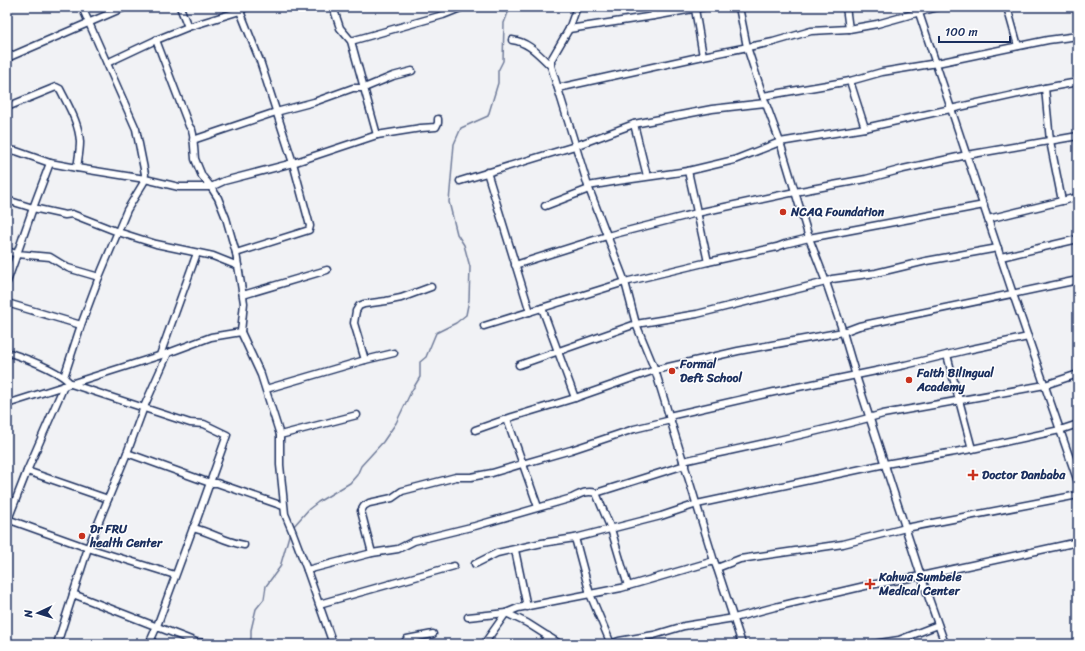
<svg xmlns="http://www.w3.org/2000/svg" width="1085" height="651" font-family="Sriracha,sans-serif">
<rect width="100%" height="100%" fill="#f1f2f5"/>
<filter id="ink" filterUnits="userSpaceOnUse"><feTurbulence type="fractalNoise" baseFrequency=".025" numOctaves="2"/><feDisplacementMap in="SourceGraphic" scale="8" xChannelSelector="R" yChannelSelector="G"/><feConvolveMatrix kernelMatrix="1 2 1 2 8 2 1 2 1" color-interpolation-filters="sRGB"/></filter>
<g filter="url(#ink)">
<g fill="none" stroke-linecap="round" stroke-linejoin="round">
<!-- stream -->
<g stroke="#707c9a" stroke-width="1.5">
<path d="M293,527L309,509L318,502L350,483L357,475L361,466L383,442L396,423L411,392L420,377V362L426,357L436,333L456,323L466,315L469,300L470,267L464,245L457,234L449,202L454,144L461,128L488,116L498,83V71L503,61L504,23L509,10L515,7"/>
<path d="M249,644L251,638V630L256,609L264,599L266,586L280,567L290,532"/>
</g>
<!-- minor casing -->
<g stroke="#1b2f5e" stroke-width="9">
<g id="minor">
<path d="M180,7L188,27"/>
<path d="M333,7L340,28L351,41L377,135"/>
<path d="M577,7L569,29L551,60V66L588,186L625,282L636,324L655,370L714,561L717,568L742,644"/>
<path d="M653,7L654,16"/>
<path d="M739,7L747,47L763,96L780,142L809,238L826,282L843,332L856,376L921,576L945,644"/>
<path d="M846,7L849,29"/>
<path d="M917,7L1013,294L1078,482"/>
<path d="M1007,7L1018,46"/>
<path d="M695,9L703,56"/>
<path d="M569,29L654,16L704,7"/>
<path d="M512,40C529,42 539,55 551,66"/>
<path d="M351,41L443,15L463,7"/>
<path d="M7,58L125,7"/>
<path d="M107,63L156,40L188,27L240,11L246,7"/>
<path d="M850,81L865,128"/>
<path d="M558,88L703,56L773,42L811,31L849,29L877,24L938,7"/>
<path d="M1045,88L1050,141L1062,201"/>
<path d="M763,96L850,81L882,72L937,63L1048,40L1078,36"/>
<path d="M7,107L56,87L60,89C69,107 79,123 80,142C80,151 78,160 77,168L50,163L16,151L7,150"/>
<path d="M634,124L647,176"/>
<path d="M193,140L276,112L314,102L353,88H364L393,76L412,71"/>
<path d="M50,163L33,208L17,254L50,257L68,268L99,277"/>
<path d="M77,168L145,179L179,187H211L224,181L293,163L377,135L421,128L436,127L438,123V119"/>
<path d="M688,171L708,262"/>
<path d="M487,172L530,312"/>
<path d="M460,181L575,146L634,124L712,109L765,103"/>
<path d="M588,186L618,181L688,171L734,160L780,142L865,128L1045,88L1078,82"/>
<path d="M7,200L33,208L65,215L72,214L118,232L156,244L213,256L238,266"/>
<path d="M545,206L589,189"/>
<path d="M988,219L1078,197"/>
<path d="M7,251L17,254L7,282"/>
<path d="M236,253L309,230L310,226L293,163L260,61L240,11"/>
<path d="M1001,257L1078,239"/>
<path d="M515,265L607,236L697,213L795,192L866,179L903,169L967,155L1078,136"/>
<path d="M243,295L327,270"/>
<path d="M7,303L81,325"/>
<path d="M542,308L575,398"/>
<path d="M484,326L625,282L708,262L777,247L785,244L809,238L984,205"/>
<path d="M241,332L261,375L280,435V465L285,514L293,533L307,570L333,644"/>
<path d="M7,352C25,358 59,370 71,384L190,423L204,424L227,435L196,522L193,528L157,626L149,644"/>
<path d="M160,355L197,253"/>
<path d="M947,355L972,449"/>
<path d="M365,360L354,323L356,311L359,306L364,304L386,301L401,298L431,287"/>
<path d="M519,365L636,324L697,314L826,282L832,279L876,273L926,261L998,248"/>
<path d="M64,377L81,325L99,277L127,210L144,182L145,174L136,129L82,7"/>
<path d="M266,389L365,360L394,353"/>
<path d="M7,404L168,353L211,337L241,332L244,303L236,253L226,218L218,198L211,187L202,176L195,159L193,134L192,130L189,126L156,40"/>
<path d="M669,416L774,392L905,365L967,350L1028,337"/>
<path d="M507,419L538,507"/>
<path d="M475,430L512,417L575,398L655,370L738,351L843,332L859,326L1078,280"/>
<path d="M280,435L357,415"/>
<path d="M127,453L210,483H217L283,506"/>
<path d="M683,461C750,446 817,433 883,414L1045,385L1078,374"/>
<path d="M27,471L108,499"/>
<path d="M596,493L611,529L628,586"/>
<path d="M7,519L88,548L175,575"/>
<path d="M7,522L27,471L64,386"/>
<path d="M193,528C211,532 225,542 244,545"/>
<path d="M575,538L590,594L611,644"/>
<path d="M515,550L527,607"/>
<path d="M372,553L361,511L364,506L369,503L392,498L402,491L456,477H471L492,473L522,464L571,450L634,429L671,420"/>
<path d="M475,564L497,553L542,543L575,538L661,516L697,504L885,464L972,449L1060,430L1078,424"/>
<path d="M717,568L740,559L843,544L906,528L1078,495"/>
<path d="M307,570L372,553L398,549L414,541L475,526L572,498C580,494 587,490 596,493L685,465"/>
<path d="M73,594L196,642L216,644"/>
<path d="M319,604L454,566"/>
<path d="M468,617L506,613L527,623L560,644"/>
<path d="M57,644L88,548L127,453L144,407L168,353"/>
<path d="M403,644L407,639L433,634"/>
<path d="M484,644L506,613L518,608L621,588L714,561"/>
<path d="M542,644L548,636"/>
<path d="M611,644L619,641L654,635L684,626L734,618L775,607L865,586L921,576L1078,542"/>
<path d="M873,644L899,640L938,625"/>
</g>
</g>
<!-- minor -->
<use href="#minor" stroke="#fff" stroke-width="6"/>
</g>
</g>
<!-- markers -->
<g fill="#c8321e" stroke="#fff" stroke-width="1.5">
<circle cx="783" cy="212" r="4"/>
<circle cx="672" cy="371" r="4"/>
<circle cx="909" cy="380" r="4"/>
<path d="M971 469h4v4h4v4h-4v4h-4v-4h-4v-4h4z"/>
<circle cx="82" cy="536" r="4"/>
<path d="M868 578h4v4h4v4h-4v4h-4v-4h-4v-4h4z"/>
</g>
<g text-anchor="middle" stroke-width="3" stroke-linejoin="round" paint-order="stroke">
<!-- poi labels -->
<g font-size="12" font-weight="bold" fill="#1b2f5e" stroke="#fff" text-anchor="start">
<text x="791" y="216">NCAQ Foundation</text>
<text x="680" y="368">Formal<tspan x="680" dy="14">Deft School</tspan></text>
<text x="917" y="377">Faith Bilingual<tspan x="917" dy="14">Academy</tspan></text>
<text x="982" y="479">Doctor Danbaba</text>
<text x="90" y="533">Dr FRU<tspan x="90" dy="14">health Center</tspan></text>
<text x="879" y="581">Kahwa Sumbele<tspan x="879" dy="14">Medical Center</tspan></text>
</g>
</g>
<!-- margin -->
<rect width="1085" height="651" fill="none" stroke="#fff" stroke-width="24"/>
<rect x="12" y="12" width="1061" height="627" fill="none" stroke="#1b2f5e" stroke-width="1.5" filter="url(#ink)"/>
<!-- north arrow -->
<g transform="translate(38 613) rotate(266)" stroke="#ffffff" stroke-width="3" paint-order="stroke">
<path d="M0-3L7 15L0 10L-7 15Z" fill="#1b2f5e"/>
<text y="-6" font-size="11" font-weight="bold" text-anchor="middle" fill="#1b2f5e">N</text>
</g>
<!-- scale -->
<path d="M939 36v6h71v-6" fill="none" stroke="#1b2f5e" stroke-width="2"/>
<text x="945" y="36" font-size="12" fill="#1b2f5e" stroke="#ffffff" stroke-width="3" paint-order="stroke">100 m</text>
</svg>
